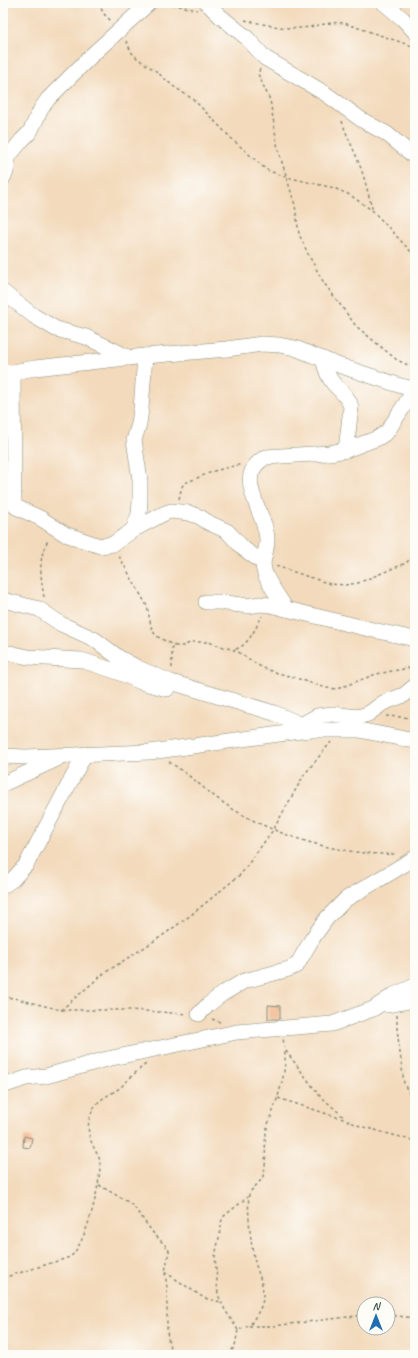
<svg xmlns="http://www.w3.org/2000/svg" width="418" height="1358" font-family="Caveat,sans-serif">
<rect width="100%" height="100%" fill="#fdfcf7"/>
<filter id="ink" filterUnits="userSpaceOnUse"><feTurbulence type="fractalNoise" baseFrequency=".025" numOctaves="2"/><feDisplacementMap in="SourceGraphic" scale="8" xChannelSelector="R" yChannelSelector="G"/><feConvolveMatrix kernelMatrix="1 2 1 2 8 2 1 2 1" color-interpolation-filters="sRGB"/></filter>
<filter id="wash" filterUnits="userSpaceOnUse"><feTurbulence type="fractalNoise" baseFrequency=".012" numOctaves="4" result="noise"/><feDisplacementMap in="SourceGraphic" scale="16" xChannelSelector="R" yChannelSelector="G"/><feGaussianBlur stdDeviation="0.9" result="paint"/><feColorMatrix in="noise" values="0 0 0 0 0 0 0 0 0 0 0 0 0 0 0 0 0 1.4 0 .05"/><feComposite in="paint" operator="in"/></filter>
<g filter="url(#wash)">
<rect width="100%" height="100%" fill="#f3dabc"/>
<g id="blocks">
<!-- building -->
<g fill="#f2af82">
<path d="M268,1005L280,1006V1019H268Z"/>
<path d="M24,1136L32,1138L30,1148L23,1147Z"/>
</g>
</g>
</g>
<g filter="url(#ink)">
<use href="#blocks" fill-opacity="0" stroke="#898c78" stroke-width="1"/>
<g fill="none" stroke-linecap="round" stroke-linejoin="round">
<!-- minor casing -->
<g stroke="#898c78" stroke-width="16">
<g id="minor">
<path d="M207,3L220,16L247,38L265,58L326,94L362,120L387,134L415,157"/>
<path d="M384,3L403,19L415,32"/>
<path d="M3,178L6,172L8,157L22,140L30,132L41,109L48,99L94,53L149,3"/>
<path d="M3,292L34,316L56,329L86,337L130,358"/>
<path d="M323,359C325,367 327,376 333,383C340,391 349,397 351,407L346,450"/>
<path d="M3,372H13L35,368L145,356L227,349L262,344L279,345L295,348L335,364L401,386L415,389"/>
<path d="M13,372L14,503L16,507L40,518L65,534L100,546L113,544L133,530L139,514L140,501V480L134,440L139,424L141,409L145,356"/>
<path d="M133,530L165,513L171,511L189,513L200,517L209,523L227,531L244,549L262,562"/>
<path d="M3,600L39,609L61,624L94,639L118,657L138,668L171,682L274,713L293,721L308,730"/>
<path d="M206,602H219L248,606L260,604L270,605L373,630L415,639"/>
<path d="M286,609C279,597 270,586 265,574C260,560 267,553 267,540C267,512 230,477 266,457L329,453L346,450L378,438L387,432L415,389"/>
<path d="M3,654L10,653L28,657L81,660L118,672L141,682L167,689"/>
<path d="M301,725L317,716L332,714L358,717L368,714L383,703L404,695L415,686"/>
<path d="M3,756L25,757L150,752L308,730H359L415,741"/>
<path d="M3,784L57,759"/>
<path d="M3,886L13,879L26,865L85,754"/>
<path d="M388,1005L415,1000"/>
<path d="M199,1014L208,1005L222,994L244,981L289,969L297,965L312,939L327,918L346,899L415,858"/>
<path d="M3,1086L26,1078L46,1076L107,1059L237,1032L332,1024L373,1009L394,995L415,986"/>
</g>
</g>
<!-- path -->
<g stroke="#898c78" stroke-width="1.5" stroke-dasharray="3 3" stroke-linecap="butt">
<path d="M99,3L103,13L111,21"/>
<path d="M167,3L197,10"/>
<path d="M245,20C263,24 282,29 301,28C317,27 328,21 344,23L415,47"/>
<path d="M126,41L132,53L138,59L156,71L173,86L194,100L231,138L262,166L269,171L286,177L334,188L350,195L373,211L415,256"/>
<path d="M260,69L258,74L270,100L278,149L295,205L299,234L308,254L324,283L356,326L386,351L397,360L415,368"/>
<path d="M342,121C346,135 353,147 358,161C365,177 368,195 373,211"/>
<path d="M179,499C181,493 180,487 185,483L214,471L242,464"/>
<path d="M119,556L147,606L151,626L154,633L158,637L175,646"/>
<path d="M276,566L330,584L345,585L358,583L406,563L411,558L415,550"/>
<path d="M44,597C41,579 37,556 49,539"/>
<path d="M236,649C249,645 256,627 262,616"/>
<path d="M172,668V648L173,646H183L192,642H208L237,651L261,667L274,672L293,677L326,688L337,689L376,674L415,667"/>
<path d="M386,716L415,718"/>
<path d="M169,762C189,774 206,791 225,804C271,835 340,856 395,854"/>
<path d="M3,997L14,998L61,1010H131L187,1014"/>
<path d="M61,1010L103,974L162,936L191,915L241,874L273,830L304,775L331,742"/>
<path d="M397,1015V1029L404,1084L410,1095L415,1098"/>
<path d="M212,1019L220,1022"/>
<path d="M286,1051L319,1095L345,1118"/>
<path d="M278,1098L346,1120L360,1126L415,1141"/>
<path d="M99,1185L128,1202L134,1207L154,1234L168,1248L169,1251L165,1272L167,1288V1332L170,1348L177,1355"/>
<path d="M165,1272L204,1298L221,1302"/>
<path d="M3,1278L61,1260C64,1259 67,1258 70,1257C86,1245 101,1183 100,1163C100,1159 98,1155 96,1152C90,1140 86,1130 90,1117C97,1095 110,1098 124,1084C131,1077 138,1070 146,1064"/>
<path d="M388,1315L415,1318"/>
<path d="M249,1326H273L364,1315"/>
<path d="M238,1330L225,1310L218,1295L215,1256L221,1229V1223L223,1217L249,1196"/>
<path d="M228,1355L235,1346L238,1330L249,1326L251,1324C256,1315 263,1307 263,1297C264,1284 258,1274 255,1262C251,1247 247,1210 249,1195C251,1188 261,1183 263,1176C268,1160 263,1143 267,1128C268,1122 272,1116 273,1111C281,1088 289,1064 283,1039"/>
</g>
<!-- minor -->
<use href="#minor" stroke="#fff" stroke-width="15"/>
</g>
</g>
<!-- margin -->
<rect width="418" height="1358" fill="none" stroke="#fdfcf7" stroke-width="16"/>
<!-- north arrow -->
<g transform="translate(376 1316)"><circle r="19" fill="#fdfcf7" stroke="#a4b0a9"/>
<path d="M0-3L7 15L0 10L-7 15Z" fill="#1f6fb2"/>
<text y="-6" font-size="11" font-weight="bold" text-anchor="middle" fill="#1f3d34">N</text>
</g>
</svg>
